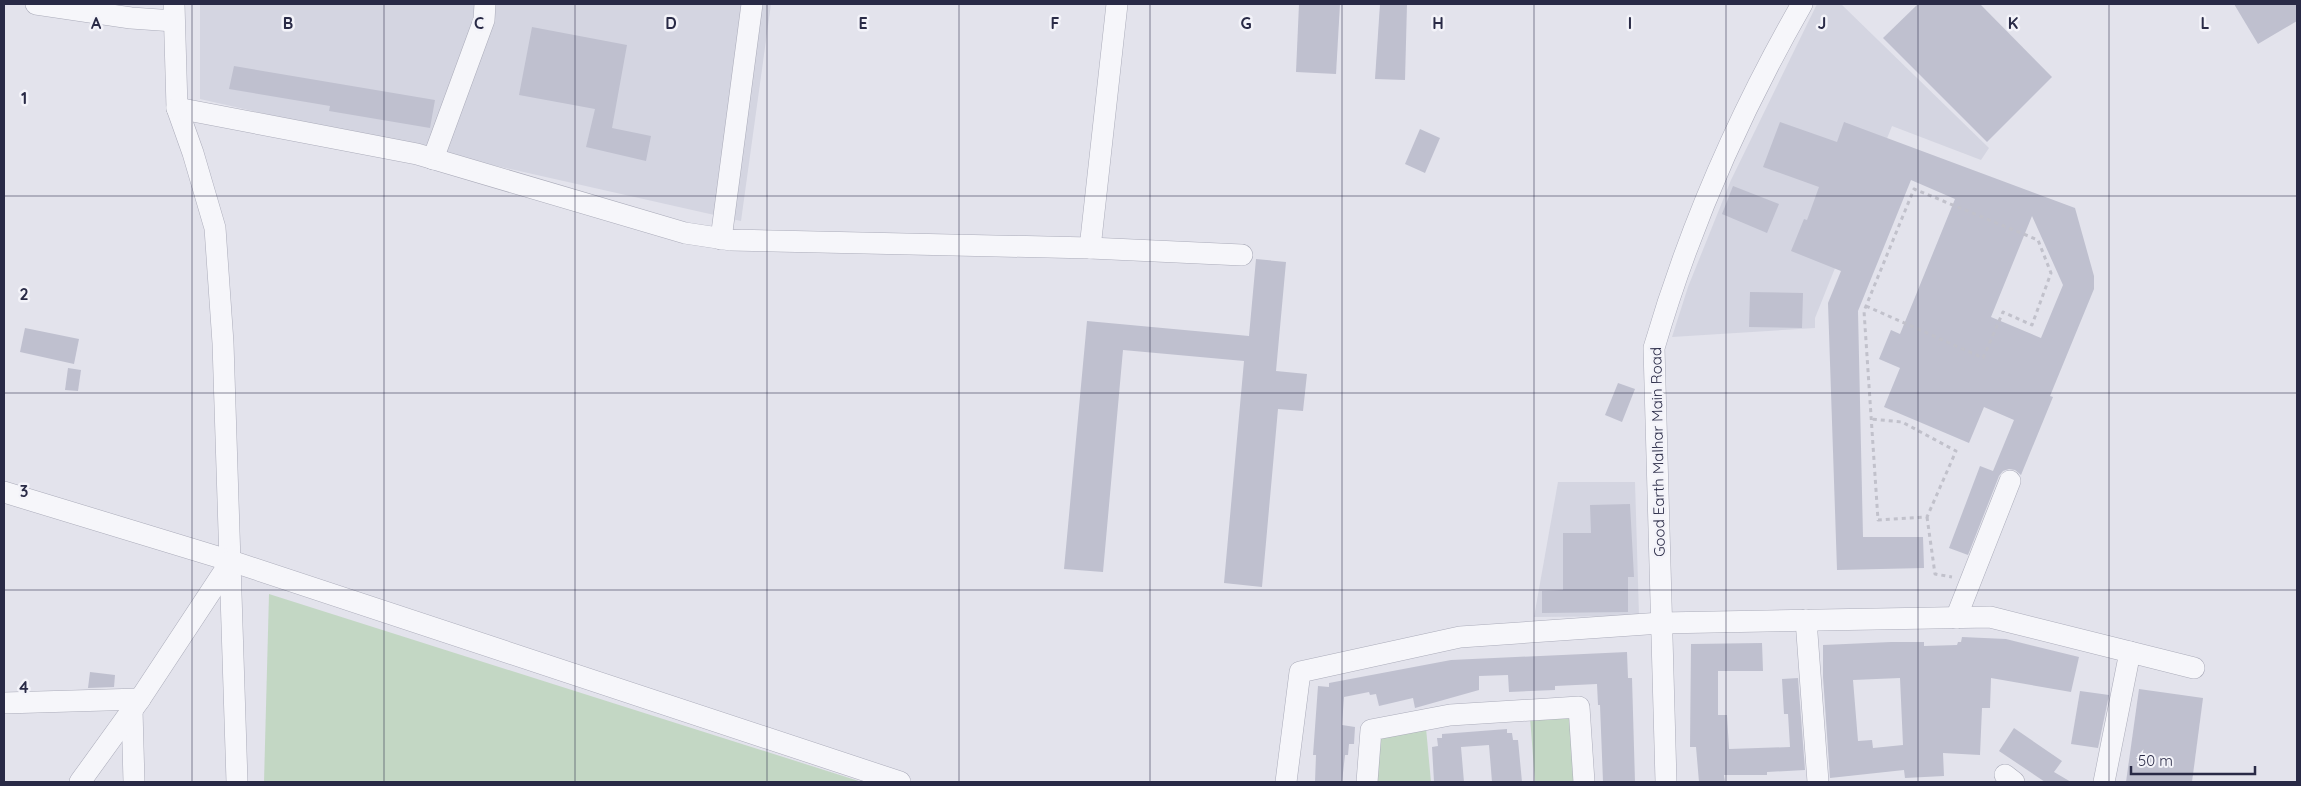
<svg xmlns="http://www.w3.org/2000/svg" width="2301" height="786" font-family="Quicksand,sans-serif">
<rect width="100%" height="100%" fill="#e3e3ec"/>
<!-- built -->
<g fill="#d4d5e1">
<path d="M200,4H771L741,221L200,99Z"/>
<path d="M1817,4H1841L1989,148L1981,160L1892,126L1815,318V328L1672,337L1688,287L1731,180Z"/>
<path d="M1558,482H1635L1639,616L1534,617Z"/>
</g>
<!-- green -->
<g fill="#c3d7c4">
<path d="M269,594L862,782H264Z"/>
<path d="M1574,714L1580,782H1535L1530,717Z"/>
<path d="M1426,728L1431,782H1373L1376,736Z"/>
</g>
<!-- building -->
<g fill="#bfc0cf" fill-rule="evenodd">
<path d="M1299,4H1340L1336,74L1296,72Z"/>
<path d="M1380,4H1407L1405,80L1375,79Z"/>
<path d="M1918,4H1980L2052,77L1987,142L1883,38Z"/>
<path d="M2234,4H2297V21L2258,44Z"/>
<path d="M532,27L627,45L612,128L651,136L646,161L586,147L595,109L519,95Z"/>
<path d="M234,66L435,100L430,128L329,111L330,106L229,89Z"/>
<path d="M1780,122L1837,142L1844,122L2075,208L2094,276V289L2050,396L2053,397L2021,475L2015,470L2009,469L2003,471L1999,476L1968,555L1949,548L1980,466L1993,471L2014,420L1984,407L1969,443L1884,407L1900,368L1879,359L1891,330L1900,334L1955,199L1911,180L1858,311L1863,537H1923L1924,568L1837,570L1828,303L1841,271L1791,251L1804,219L1807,220L1819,187L1763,167ZM2032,216L2063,285L2041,338L1991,317Z"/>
<path d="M1420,129L1440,138L1425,173L1405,164Z"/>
<path d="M1733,186L1779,204L1767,233L1722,214Z"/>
<path d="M1256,259L1286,262L1276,371L1307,374L1303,411L1278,409L1262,587L1224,583L1244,361L1123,350L1103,572L1064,569L1087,321L1249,336Z"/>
<path d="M1750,292L1803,293L1802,328L1749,327Z"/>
<path d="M25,328L79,339L74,364L20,352Z"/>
<path d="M68,368L81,370L78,391L65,390Z"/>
<path d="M1618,383L1635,389L1622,422L1605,415Z"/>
<path d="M1630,504L1634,577H1628V612L1542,613V591L1563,590V533H1591L1590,505Z"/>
<path d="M1962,637L2006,639L2079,657L2071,692L1991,678L1990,708H1982L1980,755L1943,753L1944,776L1905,778L1904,770L1830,778L1823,677V645L1891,642H1924V646L1957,645L1958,642H1961ZM1900,678L1903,745L1873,748L1872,740L1858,741L1853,680Z"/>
<path d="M1762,643L1763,671H1718V715H1727L1729,749L1790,747L1788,714H1784L1782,679L1798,678L1805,770L1767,772V775H1724L1725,782H1699L1696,747H1690L1691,644Z"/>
<path d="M1627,652L1628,678H1632L1635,782H1603L1600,705H1598L1597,684L1555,686V690L1509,692L1508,675L1479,676V690L1415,708L1413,698L1379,706L1376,694L1370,695L1369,692L1344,697L1342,725L1355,727L1354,744H1349L1348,755H1345L1342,782H1315L1316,755H1313L1318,686L1329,687V683L1451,660Z"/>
<path d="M90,672L115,675L114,687L88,688Z"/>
<path d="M2139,689L2203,698L2192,782H2126Z"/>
<path d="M2080,691L2109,695L2098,748L2071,744Z"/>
<path d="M2014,728L2062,761L2054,772L2071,782H2045L1999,751Z"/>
<path d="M1507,729V733H1512L1513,740H1518L1522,782H1492L1489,745L1461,747L1464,782H1434L1432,747L1438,746L1437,738H1442V734Z"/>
</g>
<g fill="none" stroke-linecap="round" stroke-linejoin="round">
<!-- minor casing -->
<g stroke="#abacba" stroke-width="22">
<g id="minor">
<path d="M36,4L131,18L174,21"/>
<path d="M174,4L177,108L193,153L215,228L223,343L237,782"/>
<path d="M177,108L417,154L685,233L731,240L1090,248L1242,255"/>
<path d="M433,159L484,20L485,4"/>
<path d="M721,239L752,4"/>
<path d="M1090,248L1117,4"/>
<path d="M4,492L231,561L900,782"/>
<path d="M1956,618L2010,481"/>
<path d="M1806,620L1818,782"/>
<path d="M4,703L140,699"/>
<path d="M132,710L134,782"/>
<path d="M2005,775L2014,782"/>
<path d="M80,782L140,699L231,561"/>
<path d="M1286,782L1300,672L1460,637L1661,623L1990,617L2194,668"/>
<path d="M1367,782L1371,730L1450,715L1579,707L1584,782"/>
<path d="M1666,782L1654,348C1689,228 1740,112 1802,4"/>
<path d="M2104,782L2130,652"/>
</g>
</g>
<!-- path -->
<g stroke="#c1c1cb" stroke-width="3" stroke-dasharray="4 4" stroke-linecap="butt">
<path d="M1866,306L1983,358L2003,312L2032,325L2051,273L2038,240L1914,189L1866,306L1864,311L1878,520L1927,517L1956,451L1902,422L1871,419"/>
<path d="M1927,517L1935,574L1952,577"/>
</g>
<!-- minor -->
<use href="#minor" stroke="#f6f6fa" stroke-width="21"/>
</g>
<!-- grid -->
<path fill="none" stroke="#292a46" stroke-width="1" stroke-opacity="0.55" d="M192,4V782M384,4V782M575,4V782M767,4V782M959,4V782M1150,4V782M1342,4V782M1534,4V782M1726,4V782M1918,4V782M2109,4V782M4,196H2297M4,393H2297M4,590H2297"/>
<g text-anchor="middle" stroke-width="5" stroke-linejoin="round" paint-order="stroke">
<!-- street labels -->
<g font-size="15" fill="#292a46" stroke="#f3f3f9">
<text transform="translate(1658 452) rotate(-91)" y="5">Good Earth Malhar Main Road</text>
</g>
</g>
<g font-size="16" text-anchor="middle" font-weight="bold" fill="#292a46" stroke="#f3f3f9" stroke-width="5" stroke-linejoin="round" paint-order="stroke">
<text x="96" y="29">A</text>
<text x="288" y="29">B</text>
<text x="479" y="29">C</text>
<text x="671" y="29">D</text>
<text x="863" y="29">E</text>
<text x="1055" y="29">F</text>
<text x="1246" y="29">G</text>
<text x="1438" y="29">H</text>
<text x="1630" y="29">I</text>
<text x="1822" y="29">J</text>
<text x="2013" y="29">K</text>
<text x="2205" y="29">L</text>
<text x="24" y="104">1</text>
<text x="24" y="300">2</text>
<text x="24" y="497">3</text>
<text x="24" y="693">4</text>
</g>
<!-- border -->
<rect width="2301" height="786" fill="none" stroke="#292a46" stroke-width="10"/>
<!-- scale -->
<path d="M2131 766v8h124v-8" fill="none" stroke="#292a46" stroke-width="2.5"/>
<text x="2138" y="766" font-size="15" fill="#292a46" stroke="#f3f3f9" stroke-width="4" paint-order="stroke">50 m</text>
</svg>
